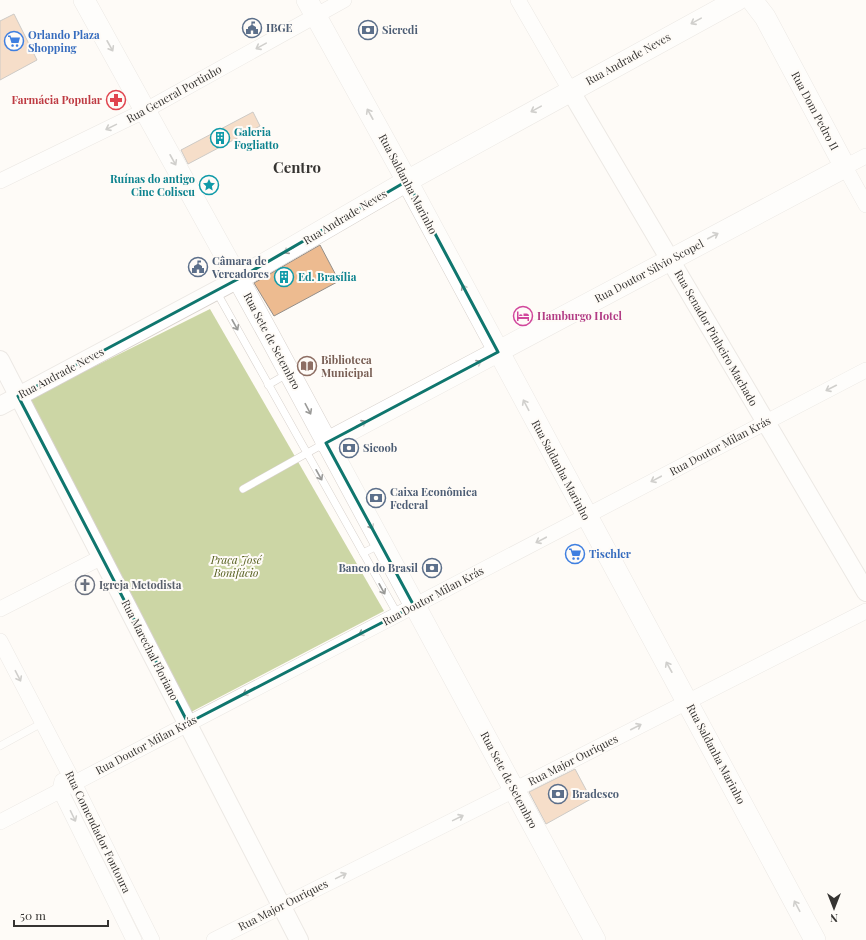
<svg xmlns="http://www.w3.org/2000/svg" width="866" height="940" font-family="'Playfair Display',serif">
<rect width="100%" height="100%" fill="#fefbf7"/>
<!-- green -->
<path fill="#ccd6a5" d="M210,309L384,611L191,712L29,399Z"/>
<!-- building -->
<g fill="#edbb90" stroke="#948e89">
<path d="M14,14L37,60L0,80V21Z"/>
<path d="M253,112L260,126L188,164L181,150Z"/>
<path d="M320,245L339,281L274,316L254,283Z"/>
<path d="M575,769L591,799L546,824L529,792Z"/>
</g>
<g fill="none" stroke-linecap="round" stroke-linejoin="round">
<!-- service casing -->
<g stroke="#d8d2cd" stroke-width="8">
<g id="service">
<path d="M216,291L398,615"/>
<path d="M268,385L287,374"/>
<path d="M243,489L325,443"/>
<path d="M363,553L381,544"/>
<path d="M0,746L42,723"/>
</g>
</g>
<!-- minor casing -->
<g stroke="#d8d2cd" stroke-width="16">
<g id="minor">
<path d="M518,0L570,90"/>
<path d="M866,156L845,167L866,205"/>
<path d="M0,181L146,110L344,0"/>
<path d="M0,609L102,557"/>
<path d="M0,641L74,783L152,940"/>
<path d="M62,781L60,790L134,940"/>
<path d="M0,822L866,370"/>
<path d="M214,940L514,790L866,611"/>
</g>
</g>
<!-- tertiary casing -->
<g stroke="#d8d2cd" stroke-width="20">
<g id="tertiary">
<path d="M570,90L866,592"/>
<path d="M0,360L299,940"/>
<path d="M0,406L238,279"/>
</g>
</g>
<!-- secondary casing -->
<g stroke="#d8d2cd" stroke-width="22">
<g id="secondary">
<path d="M84,0L268,333L595,940"/>
<path d="M307,0L407,181L815,940"/>
<path d="M238,279L407,181L737,0"/>
<path d="M326,443L845,167L765,17L752,0"/>
</g>
</g>
<!-- service -->
<use href="#service" stroke="#fff" stroke-width="7"/>
<!-- minor -->
<use href="#minor" stroke="#fff" stroke-width="15"/>
<!-- tertiary -->
<use href="#tertiary" stroke="#fff" stroke-width="18"/>
<!-- secondary -->
<use href="#secondary" stroke="#fff" stroke-width="21"/>
</g>
<!-- one-way arrows -->
<defs><path id="oneway-shaft" d="M-6 0H5M1.5-3L5.5 0L1.5 3" fill="none" stroke-width="1.6" stroke-linecap="round" stroke-linejoin="round"/></defs>
<g stroke="#9a9a98">
<use href="#oneway-shaft" transform="translate(696 21) rotate(151)"/>
<use href="#oneway-shaft" transform="translate(110 46) rotate(61)"/>
<use href="#oneway-shaft" transform="translate(261 46) rotate(151)"/>
<use href="#oneway-shaft" transform="translate(536 109) rotate(151)"/>
<use href="#oneway-shaft" transform="translate(370 114) rotate(-119)"/>
<use href="#oneway-shaft" transform="translate(111 127) rotate(154)"/>
<use href="#oneway-shaft" transform="translate(173 160) rotate(61)"/>
<use href="#oneway-shaft" transform="translate(713 236) rotate(-28)"/>
<use href="#oneway-shaft" transform="translate(289 250) rotate(150)"/>
<use href="#oneway-shaft" transform="translate(465 290) rotate(-118)"/>
<use href="#oneway-shaft" transform="translate(235 325) rotate(61)"/>
<use href="#oneway-shaft" transform="translate(476 364) rotate(-28)"/>
<use href="#oneway-shaft" transform="translate(831 388) rotate(153)"/>
<use href="#oneway-shaft" transform="translate(526 405) rotate(-118)"/>
<use href="#oneway-shaft" transform="translate(308 409) rotate(62)"/>
<use href="#oneway-shaft" transform="translate(361 424) rotate(-28)"/>
<use href="#oneway-shaft" transform="translate(319 475) rotate(61)"/>
<use href="#oneway-shaft" transform="translate(656 479) rotate(152)"/>
<use href="#oneway-shaft" transform="translate(370 524) rotate(62)"/>
<use href="#oneway-shaft" transform="translate(541 540) rotate(152)"/>
<use href="#oneway-shaft" transform="translate(382 589) rotate(61)"/>
<use href="#oneway-shaft" transform="translate(364 632) rotate(153)"/>
<use href="#oneway-shaft" transform="translate(669 667) rotate(-119)"/>
<use href="#oneway-shaft" transform="translate(18 676) rotate(63)"/>
<use href="#oneway-shaft" transform="translate(248 692) rotate(153)"/>
<use href="#oneway-shaft" transform="translate(636 727) rotate(-27)"/>
<use href="#oneway-shaft" transform="translate(73 816) rotate(64)"/>
<use href="#oneway-shaft" transform="translate(458 818) rotate(-26)"/>
<use href="#oneway-shaft" transform="translate(341 876) rotate(-26)"/>
<use href="#oneway-shaft" transform="translate(797 906) rotate(-118)"/>
</g>
<!-- marked area -->
<path d="M0 0H866V940H0ZM407,181L498,352L326,443L414,606L188,723L18,396L238,279Z" fill="#fefbf7" fill-opacity=".55" fill-rule="evenodd"/>
<path fill="none" stroke="#0f766e" stroke-width="3" stroke-linejoin="round" d="M407,181L498,352L326,443L414,606L188,723L18,396L238,279Z"/>
<!-- icons -->
<defs>
<g id="civic-ring" transform="scale(1)"><circle r="9.5" fill="#fefbf7" stroke="#5c6f8a" stroke-width="1.5"/><path d="M-.6-6.5H3V-4.5H.6V-3L4-1V1h2V6H-6V1h2V-1L-.6-3ZM-1.2 2.5V6h2.4V2.5Z" fill="#5c6f8a"/></g>
<g id="bank-ring" transform="scale(1)"><circle r="9.5" fill="#fefbf7" stroke="#5c6f8a" stroke-width="1.5"/><path d="M-6-4H6V4H-6ZM0-2.3a2.3 2.3 0 1 0 0 4.6a2.3 2.3 0 1 0 0-4.6Z" fill="#5c6f8a"/></g>
<g id="supermarket-ring" transform="scale(1)"><circle r="9.5" fill="#fefbf7" stroke="#3f7fe0" stroke-width="1.5"/><path d="M-6-5.5h2.5l.6 2H6L4.5 2H-2.5L-4.4-4H-6ZM-1.5 3.2a1.3 1.3 0 1 0 .1 0ZM3 3.2a1.3 1.3 0 1 0 .1 0Z" fill="#3f7fe0"/></g>
<g id="pharmacy-ring" transform="scale(1)"><circle r="9.5" fill="#fefbf7" stroke="#e0444e" stroke-width="1.5"/><path d="M-2-6h4v4h4v4h-4v4h-4v-4h-4v-4h4Z" fill="#e0444e"/></g>
<g id="building-ring" transform="scale(1)"><circle r="9.5" fill="#fefbf7" stroke="#0f9aa8" stroke-width="1.5"/><path d="M-4-6H4V6H1V3H-1V6H-4ZM-2.5-4.3h1.7v1.8h-1.7ZM.8-4.3h1.7v1.8H.8ZM-2.5-1h1.7V.8h-1.7ZM.8-1h1.7V.8H.8Z" fill="#0f9aa8"/></g>
<g id="sight-ring" transform="scale(1)"><circle r="9.5" fill="#fefbf7" stroke="#0f9aa8" stroke-width="1.5"/><path d="M0-6L1.8-2.2L6-1.7L2.9 1.2L3.7 5.4L0 3.3L-3.7 5.4L-2.9 1.2L-6-1.7L-1.8-2.2Z" fill="#0f9aa8"/></g>
<g id="hotel-ring" transform="scale(1)"><circle r="9.5" fill="#fefbf7" stroke="#d1479c" stroke-width="1.5"/><path d="M-6-4.5h1.5V1H6V5H4.5V3h-9V5H-6ZM-4 0a1.8 1.8 0 1 1 3.6 0ZM.5 0V-2.5h3Q6-2.5 6 0Z" fill="#d1479c"/></g>
<g id="library-ring" transform="scale(1)"><circle r="9.5" fill="#fefbf7" stroke="#8d6e63" stroke-width="1.5"/><path d="M-6-4Q-3-5.5-.7-3.5V5Q-3 3-6 4ZM6-4Q3-5.5 .7-3.5V5Q3 3 6 4Z" fill="#8d6e63"/></g>
<g id="church-ring" transform="scale(1)"><circle r="9.5" fill="#fefbf7" stroke="#6b7280" stroke-width="1.5"/><path d="M-1.2-6h2.4v3.5h3.3v2.4h-3.3V6h-2.4V-.1h-3.3v-2.4h3.3Z" fill="#6b7280"/></g>
</defs>
<g fill-rule="evenodd">
<use href="#civic-ring" x="252" y="28"/>
<use href="#bank-ring" x="368" y="30"/>
<use href="#supermarket-ring" x="14" y="41"/>
<use href="#pharmacy-ring" x="116" y="100"/>
<use href="#building-ring" x="220" y="138"/>
<use href="#sight-ring" x="209" y="185"/>
<use href="#civic-ring" x="198" y="267"/>
<use href="#building-ring" x="284" y="277"/>
<use href="#hotel-ring" x="523" y="316"/>
<use href="#library-ring" x="307" y="366"/>
<use href="#bank-ring" x="349" y="448"/>
<use href="#bank-ring" x="376" y="498"/>
<use href="#supermarket-ring" x="575" y="554"/>
<use href="#bank-ring" x="432" y="568"/>
<use href="#church-ring" x="85" y="585"/>
<use href="#bank-ring" x="558" y="794"/>
</g>
<g text-anchor="middle" stroke-width="4" stroke-linejoin="round" paint-order="stroke">
<!-- service labels -->
<g font-size="11" font-weight="bold" fill="#4e5e75" stroke="#fefbf7" text-anchor="start">
<text x="266" y="32">IBGE</text>
<text x="382" y="34">Sicredi</text>
<text x="212" y="265">Câmara de<tspan x="212" dy="13">Vereadores</tspan></text>
<text x="363" y="452">Sicoob</text>
<text x="390" y="496">Caixa Econômica<tspan x="390" dy="13">Federal</tspan></text>
<text x="418" y="572" text-anchor="end">Banco do Brasil</text>
<text x="572" y="798">Bradesco</text>
</g>
<!-- shop labels -->
<g font-size="11" font-weight="bold" fill="#366cbe" stroke="#fefbf7" text-anchor="start">
<text x="28" y="39">Orlando Plaza<tspan x="28" dy="13">Shopping</tspan></text>
<text x="589" y="558">Tischler</text>
</g>
<!-- street labels -->
<g font-size="11" fill="#363432" stroke="#fefbf7">
<text transform="translate(628 59) rotate(-29)" y="4">Rua Andrade Neves</text>
<text transform="translate(174 94) rotate(-29)" y="4">Rua General Portinho</text>
<text transform="translate(815 111) rotate(62)" y="4">Rua Dom Pedro II</text>
<text transform="translate(408 184) rotate(62)" y="4">Rua Saldanha Marinho</text>
<text transform="translate(345 217) rotate(-31)" y="4">Rua Andrade Neves</text>
<text transform="translate(649 271) rotate(-28)" y="4">Rua Doutor Silvio Scopel</text>
<text transform="translate(716 338) rotate(60)" y="4">Rua Senador Pinheiro Machado</text>
<text transform="translate(272 341) rotate(62)" y="4">Rua Sete de Setembro</text>
<text transform="translate(61 373) rotate(-28)" y="4">Rua Andrade Neves</text>
<text transform="translate(720 446) rotate(-28)" y="4">Rua Doutor Milan Krás</text>
<text transform="translate(561 470) rotate(62)" y="4">Rua Saldanha Marinho</text>
<text transform="translate(433 596) rotate(-28)" y="4">Rua Doutor Milan Krás</text>
<text transform="translate(150 650) rotate(63)" y="4">Rua Marechal Floriano</text>
<text transform="translate(146 745) rotate(-28)" y="4">Rua Doutor Milan Krás</text>
<text transform="translate(716 754) rotate(62)" y="4">Rua Saldanha Marinho</text>
<text transform="translate(573 760) rotate(-27)" y="4">Rua Major Ouriques</text>
<text transform="translate(509 780) rotate(62)" y="4">Rua Sete de Setembro</text>
<text transform="translate(98 832) rotate(64)" y="4">Rua Comendador Fontoura</text>
<text transform="translate(283 905) rotate(-27)" y="4">Rua Major Ouriques</text>
</g>
<!-- health labels -->
<g font-size="11" font-weight="bold" fill="#be3a42" stroke="#fefbf7" text-anchor="end">
<text x="102" y="104">Farmácia Popular</text>
</g>
<!-- culture labels -->
<g font-size="11" font-weight="bold" fill="#0d838f" stroke="#fefbf7" text-anchor="start">
<text x="234" y="136">Galeria<tspan x="234" dy="13">Fogliatto</tspan></text>
<text x="195" y="183" text-anchor="end">Ruínas do antigo<tspan x="195" dy="13">Cine Coliseu</tspan></text>
<text x="298" y="281">Ed. Brasília</text>
</g>
<!-- hotel labels -->
<g font-size="11" font-weight="bold" fill="#b23c85" stroke="#fefbf7" text-anchor="start">
<text x="537" y="320">Hamburgo Hotel</text>
</g>
<!-- education labels -->
<g font-size="11" font-weight="bold" fill="#785e54" stroke="#fefbf7" text-anchor="start">
<text x="321" y="364">Biblioteca<tspan x="321" dy="13">Municipal</tspan></text>
</g>
<!-- park labels -->
<g font-size="11" font-style="italic" fill="#545d1c" stroke="#fefbf7">
<text x="236" y="564">Praça José<tspan x="236" dy="13">Bonifácio</tspan></text>
</g>
<!-- worship labels -->
<g font-size="11" font-weight="bold" fill="#5b616d" stroke="#fefbf7" text-anchor="start">
<text x="99" y="589">Igreja Metodista</text>
</g>
<!-- district labels -->
<g font-size="15" font-weight="bold" fill="#363432" stroke="#fefbf7">
<text x="297" y="173">Centro</text>
</g>
</g>
<!-- north arrow -->
<g transform="translate(834 908) rotate(180)" stroke="#fefbf7" stroke-width="3" paint-order="stroke">
<path d="M0-3L7 15L0 10L-7 15Z" fill="#363432"/>
<text y="-6" font-size="11" font-weight="bold" text-anchor="middle" fill="#363432">N</text>
</g>
<!-- scale -->
<path d="M14 920v6h94v-6" fill="none" stroke="#363432" stroke-width="2"/>
<text x="20" y="920" font-size="12" fill="#363432" stroke="#fefbf7" stroke-width="3" paint-order="stroke">50 m</text>
</svg>
